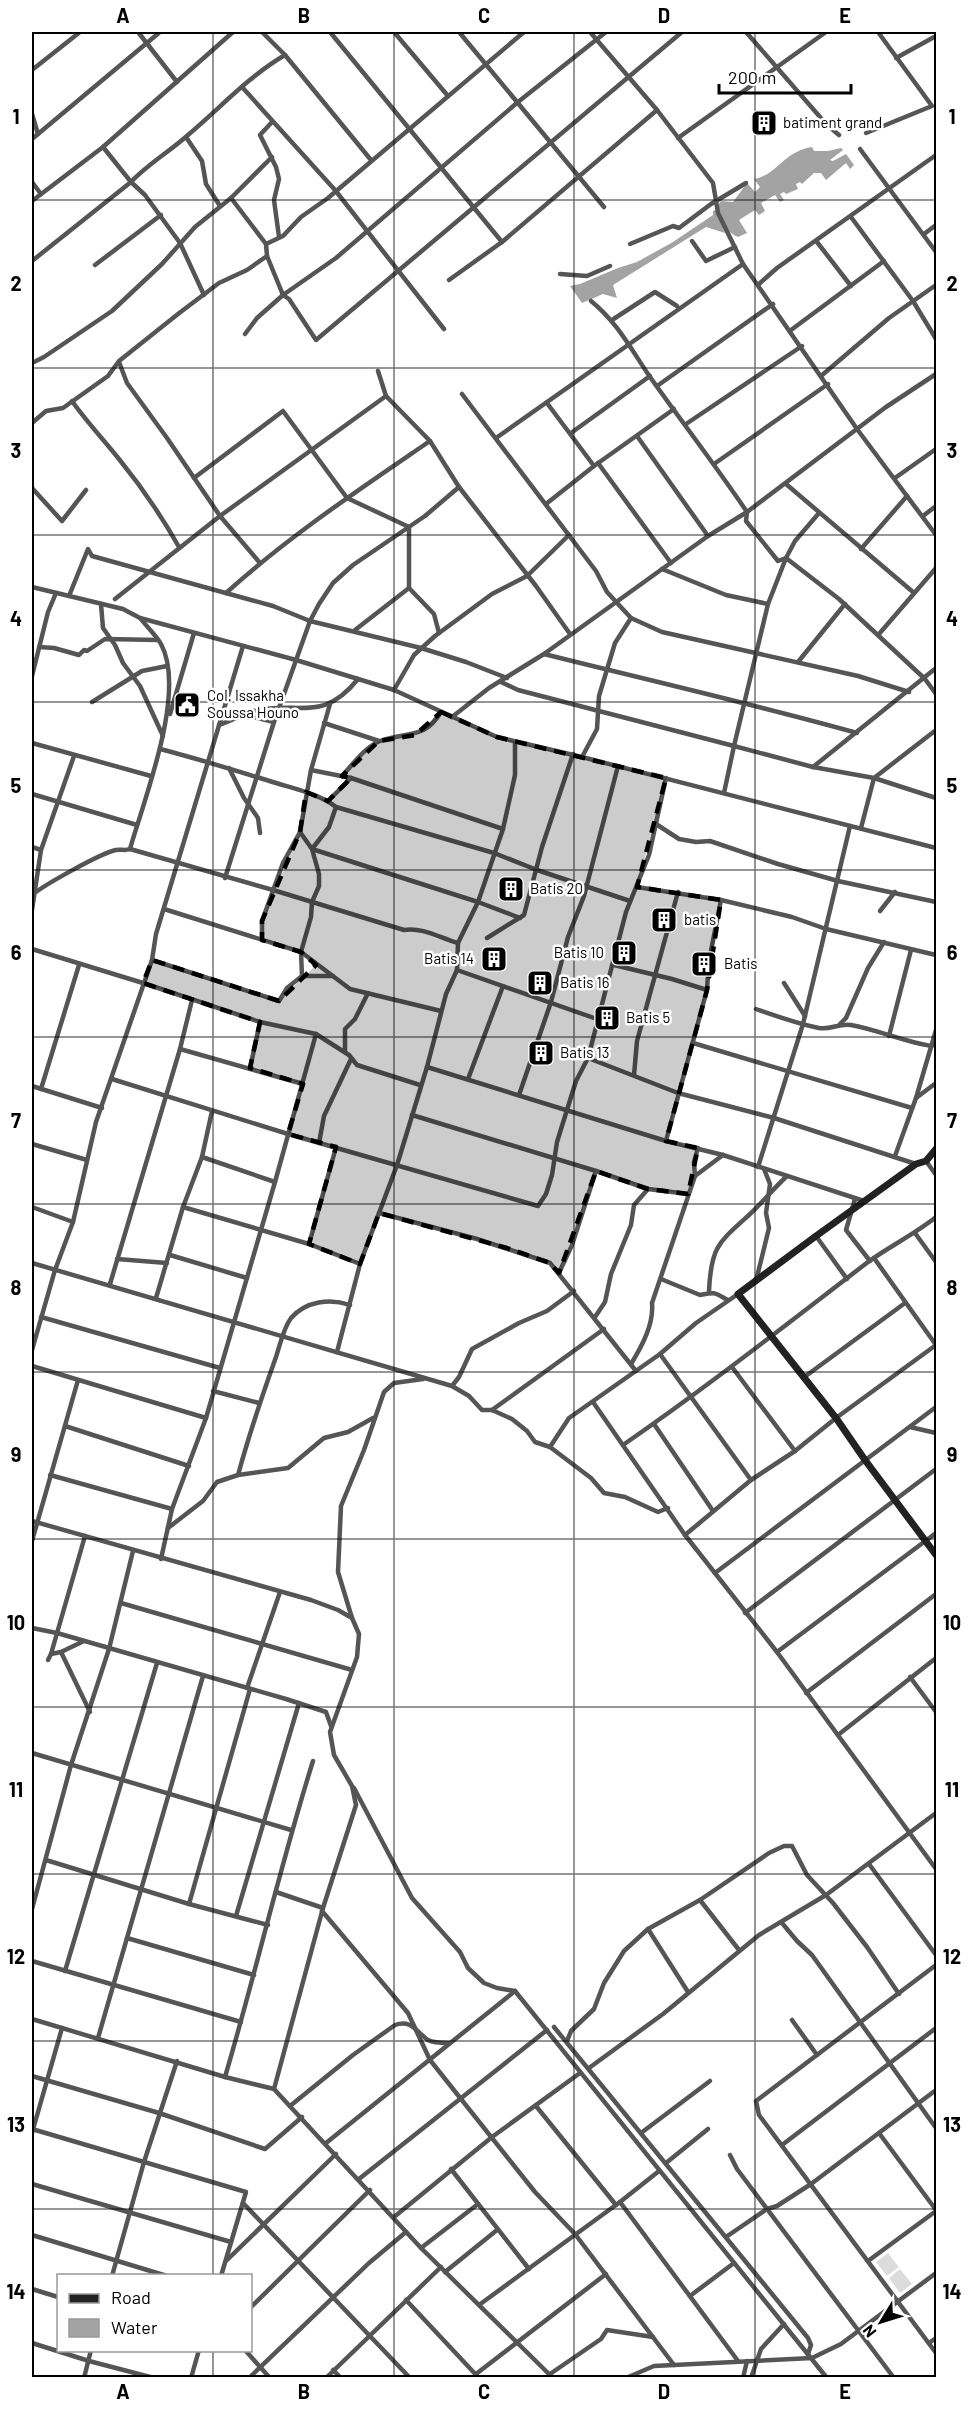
<svg xmlns="http://www.w3.org/2000/svg" width="968" height="2409" font-family="Barlow,sans-serif">
<rect width="100%" height="100%" fill="#fff"/>
<!-- green -->
<g fill="#dcdcdc">
<path d="M888,2253L899,2267L887,2276L876,2262Z"/>
<path d="M900,2269L912,2284L900,2293L889,2278Z"/>
</g>
<!-- water -->
<g fill="#a3a3a3">
<path d="M812,147L814,151H828L841,148L843,150L830,160L833,161L846,154L854,165L850,169L846,163L826,180L821,173H814L802,184L800,182L796,184L798,189L786,194L784,192L780,194L784,200L780,202L775,195L761,203L765,211L759,215L755,210L739,220L747,233L738,237C724,231 721,220 718,205L721,201L733,202L747,183L755,192L760,187L754,179C776,176 784,151 812,147Z"/>
<path d="M716,210L725,233L706,227L613,285L617,298L603,294L582,303L570,286L580,284L618,268L637,262L673,242L713,215V211Z"/>
</g>
<g fill="none" stroke-linecap="round" stroke-linejoin="round">
<!-- street -->
<g stroke="#555" stroke-width="4.5">
<path d="M138,32L177,82"/>
<path d="M262,32L285,55L371,160"/>
<path d="M330,32L502,242"/>
<path d="M394,32L448,96"/>
<path d="M459,32L604,207"/>
<path d="M590,32L657,110L713,183L718,213L743,264L857,429L936,535"/>
<path d="M746,32L827,125L839,135"/>
<path d="M896,58L936,36"/>
<path d="M32,70L80,32"/>
<path d="M242,87L335,190L444,329"/>
<path d="M32,114L38,134"/>
<path d="M272,122L260,135L276,167L279,179L274,200L279,237"/>
<path d="M866,133L932,106L878,32"/>
<path d="M186,137L202,161L206,184L220,206"/>
<path d="M678,138L826,32"/>
<path d="M32,139L160,32"/>
<path d="M103,147L131,182L145,195L180,243L204,295"/>
<path d="M860,149L936,252"/>
<path d="M32,182L41,194"/>
<path d="M32,201L103,147L233,32"/>
<path d="M851,217L913,301L936,339"/>
<path d="M924,234L936,225"/>
<path d="M692,241L706,261L735,247"/>
<path d="M817,242L851,286"/>
<path d="M266,244L283,236L301,217L328,198L524,32"/>
<path d="M630,244L673,226L679,228L711,204L746,183"/>
<path d="M267,256L283,295L336,258L518,102L606,32"/>
<path d="M32,261L131,182C148,164 169,152 188,135C220,108 249,76 285,55"/>
<path d="M95,265L161,215"/>
<path d="M560,274L587,276L610,266"/>
<path d="M449,280L502,242L657,110"/>
<path d="M759,284L777,268L936,155"/>
<path d="M591,301C617,322 631,349 650,377C682,422 716,466 747,512L746,521L778,561L786,558L839,599L925,679L936,694"/>
<path d="M612,320L655,292L677,306"/>
<path d="M791,330L884,261"/>
<path d="M245,334L257,318L283,295L289,299L316,340L682,32"/>
<path d="M119,362L127,383L167,438L220,516L260,563"/>
<path d="M32,363L44,357L112,311L162,264L195,227L231,198L272,157"/>
<path d="M378,371L386,396L430,441L459,487L536,586L570,634"/>
<path d="M821,376L889,318L936,285"/>
<path d="M657,386L773,304"/>
<path d="M462,394L596,571L607,592L631,618L662,632L858,676L909,692"/>
<path d="M72,401C86,421 103,439 119,459C141,486 162,517 179,547"/>
<path d="M547,403L594,466"/>
<path d="M32,423L46,411L63,408L108,376L119,361L178,314L219,283L247,270L267,256L266,244L231,198"/>
<path d="M686,424L802,346"/>
<path d="M571,433L650,376"/>
<path d="M637,436L708,536"/>
<path d="M496,438L743,264"/>
<path d="M598,463L671,563"/>
<path d="M714,464L828,384"/>
<path d="M194,478L283,411L347,498L409,527V588L434,614L439,633"/>
<path d="M895,478L936,449"/>
<path d="M786,484L913,592"/>
<path d="M32,488L62,521L86,490"/>
<path d="M546,504L594,466L674,409"/>
<path d="M923,516L936,506"/>
<path d="M861,549L907,496"/>
<path d="M662,569L726,595L768,604"/>
<path d="M32,587L123,609L140,618L296,660L394,690L497,737L582,757L936,848"/>
<path d="M226,593C289,536 360,489 430,441"/>
<path d="M69,596L88,549L92,556L273,606L310,621L421,648L466,662L507,678"/>
<path d="M115,599L220,516L386,396"/>
<path d="M101,604L103,628L115,645L123,663L140,686L163,736"/>
<path d="M355,630L409,588"/>
<path d="M879,634L936,568"/>
<path d="M39,647L54,648L79,655L84,650L87,651L105,639L158,640"/>
<path d="M544,654C648,680 753,704 857,733"/>
<path d="M798,662L845,604"/>
<path d="M32,676L48,612L56,593"/>
<path d="M501,682L518,690L734,746L768,604L786,558L795,541L819,513"/>
<path d="M394,690L414,655L435,636L492,594L527,576L569,535"/>
<path d="M92,702L142,671L167,666"/>
<path d="M224,710L274,722"/>
<path d="M170,714L194,633"/>
<path d="M452,717L489,688L544,654L708,536L747,512L886,407L936,374"/>
<path d="M324,723L379,741"/>
<path d="M219,725C230,721 242,715 254,711C298,700 322,724 358,679"/>
<path d="M32,743L151,776"/>
<path d="M160,749C199,759 237,771 276,783C296,789 319,794 336,807L494,853L537,870L630,901"/>
<path d="M582,757L597,729L599,696L615,643L631,618"/>
<path d="M813,767L936,668"/>
<path d="M229,768L244,798L258,818L260,833"/>
<path d="M311,770L351,778L503,829"/>
<path d="M342,776C353,764 365,747 380,741C407,731 424,740 441,712"/>
<path d="M724,793L734,746L813,767L874,778L936,798"/>
<path d="M32,794L137,825"/>
<path d="M328,801L351,778"/>
<path d="M656,824L679,839L696,842L710,841L778,864L838,881L936,902"/>
<path d="M861,828L874,778L936,730"/>
<path d="M300,832L312,849L478,902L520,918"/>
<path d="M32,847L41,850"/>
<path d="M130,849C144,799 187,692 161,644C156,635 147,627 141,619"/>
<path d="M225,878L274,722L310,621L319,604L333,583L353,565L425,516L459,487"/>
<path d="M637,887L721,900L792,917L826,929L936,955"/>
<path d="M32,895C44,885 101,853 116,850C121,849 125,851 130,849L273,890L404,930C423,927 440,938 458,943"/>
<path d="M164,909L301,952L350,989L441,1011"/>
<path d="M32,910L41,850L74,756"/>
<path d="M880,911L895,892"/>
<path d="M487,938L524,915L542,847L573,754"/>
<path d="M262,940V921L283,863L300,832L311,770L330,704"/>
<path d="M32,949L143,983L260,1022L316,1034L349,1055L357,1065L420,1085"/>
<path d="M152,960L279,1001L287,988L302,976"/>
<path d="M614,965L672,979L707,990"/>
<path d="M457,970L597,1019"/>
<path d="M333,976H302L301,952L311,917L312,902L319,886V874L312,849L329,827L336,807"/>
<path d="M784,983L805,1016"/>
<path d="M756,1009C776,1016 798,1024 819,1028C831,1030 839,1023 851,1025C879,1030 904,1042 932,1046"/>
<path d="M840,1024L846,1018L868,968L884,942"/>
<path d="M889,1036L911,950"/>
<path d="M693,1043L912,1108"/>
<path d="M180,1049L303,1084"/>
<path d="M345,1052V1029L355,1019L368,993"/>
<path d="M588,1058L678,1093L774,1118L916,1164"/>
<path d="M427,1067L666,1141L723,1155L864,1201"/>
<path d="M250,1068L260,1022"/>
<path d="M634,1075L637,1041L678,892"/>
<path d="M112,1079L288,1134L538,1206L546,1194L552,1175L557,1142L576,1081L588,1058L626,912L649,855L666,778"/>
<path d="M468,1079L503,986"/>
<path d="M32,1086L102,1108"/>
<path d="M41,1089L79,965"/>
<path d="M519,1095L551,1002L568,937L584,896L618,766"/>
<path d="M916,1098L936,1083"/>
<path d="M412,1115L596,1171L648,1189L688,1194"/>
<path d="M666,1141L707,990L709,961L721,900"/>
<path d="M319,1143L324,1116L351,1059"/>
<path d="M32,1144L87,1160"/>
<path d="M895,1156L916,1098L936,1030"/>
<path d="M202,1157L275,1182"/>
<path d="M926,1161L936,1175"/>
<path d="M758,1167L803,1024L850,826"/>
<path d="M695,1176L723,1155"/>
<path d="M855,1199L846,1230L870,1261"/>
<path d="M32,1207L73,1222"/>
<path d="M183,1207L309,1244L360,1264"/>
<path d="M379,1213L477,1239L550,1263L636,1371"/>
<path d="M915,1233L936,1262"/>
<path d="M816,1236L847,1279"/>
<path d="M309,1244L336,1147"/>
<path d="M170,1255L247,1278"/>
<path d="M874,1258L936,1345"/>
<path d="M117,1259L167,1263"/>
<path d="M32,1263L452,1386L469,1396L482,1410H492L512,1419L527,1431L535,1442L550,1447L591,1478L604,1493L625,1497L658,1512L668,1508"/>
<path d="M559,1273L572,1245L596,1171"/>
<path d="M661,1279L700,1295C716,1292 713,1292 728,1300"/>
<path d="M756,1281L769,1228L766,1213L770,1184L764,1169"/>
<path d="M110,1284L180,1049L192,1000"/>
<path d="M709,1291C711,1247 718,1243 749,1215C762,1203 773,1189 786,1177"/>
<path d="M156,1298L183,1207L202,1157L212,1111"/>
<path d="M41,1317L220,1368"/>
<path d="M595,1317L605,1302L611,1274L631,1225L634,1205L648,1189"/>
<path d="M32,1350L55,1270L73,1222L96,1122L152,960L156,934L243,646"/>
<path d="M337,1352L360,1264L397,1165L427,1067L446,994L457,970L458,943L478,902L503,829L515,775V743"/>
<path d="M660,1354L751,1480"/>
<path d="M631,1364C642,1346 654,1324 652,1303L695,1176L694,1162L698,1148"/>
<path d="M32,1366L206,1418"/>
<path d="M732,1367L795,1451"/>
<path d="M803,1378L905,1303"/>
<path d="M452,1386L459,1377L472,1349L519,1323L547,1311L574,1291"/>
<path d="M213,1391L259,1403"/>
<path d="M593,1402L685,1535L777,1652L936,1869"/>
<path d="M492,1410L604,1329"/>
<path d="M654,1424L713,1511"/>
<path d="M65,1426L189,1466"/>
<path d="M910,1427L936,1433"/>
<path d="M623,1445C707,1387 787,1324 868,1262C890,1246 915,1234 936,1217"/>
<path d="M550,1447L569,1418L660,1354L696,1323L738,1294"/>
<path d="M50,1475L172,1509"/>
<path d="M238,1475C249,1435 262,1396 276,1357C280,1345 283,1329 291,1318C306,1301 330,1298 350,1305"/>
<path d="M32,1521L311,1600L338,1610L352,1618L359,1634L357,1657L330,1732L334,1755L352,1786L356,1805L323,1908L274,2089"/>
<path d="M168,1528L203,1501L217,1482L238,1475L288,1468L324,1438L348,1432L373,1418"/>
<path d="M685,1535L751,1480L795,1451L836,1418L936,1345"/>
<path d="M32,1541L78,1380"/>
<path d="M161,1559L172,1509L206,1418L275,1182L316,1034"/>
<path d="M715,1573L936,1407"/>
<path d="M121,1603L352,1670"/>
<path d="M745,1613L936,1469"/>
<path d="M352,1618L338,1572L341,1506L364,1450L384,1392L394,1383L423,1379"/>
<path d="M32,1628L57,1633L286,1699L326,1712L331,1726"/>
<path d="M61,1652L90,1712"/>
<path d="M777,1652L936,1533"/>
<path d="M51,1654L85,1536"/>
<path d="M48,1660L51,1654L61,1652L84,1641"/>
<path d="M910,1677L936,1712"/>
<path d="M247,1688L280,1592"/>
<path d="M806,1693L936,1594"/>
<path d="M838,1735L936,1658"/>
<path d="M32,1753L291,1830"/>
<path d="M354,1788L412,1898L460,1952L468,1968L484,1983L497,1988L515,1991L827,2378"/>
<path d="M46,1860L189,1904L268,1925"/>
<path d="M869,1864L936,1955"/>
<path d="M276,1892L323,1908"/>
<path d="M700,1900L739,1950"/>
<path d="M189,1904L250,1689"/>
<path d="M32,1909L71,1765L109,1649L133,1551"/>
<path d="M322,1911L408,2013L430,2060L535,2192L575,2234L674,2365"/>
<path d="M236,1916L299,1703"/>
<path d="M782,1923L797,1941L812,1955L936,2128"/>
<path d="M648,1929L688,1992"/>
<path d="M127,1938L254,1975"/>
<path d="M32,1961L241,2022"/>
<path d="M936,1965L756,2101L759,2115L936,2353"/>
<path d="M65,1971L157,1663"/>
<path d="M32,2019L225,2077L274,2089L421,2248L553,2378"/>
<path d="M792,2020L817,2055"/>
<path d="M554,2027L808,2338L811,2345L808,2354"/>
<path d="M98,2038L203,1676"/>
<path d="M567,2041L571,2031L594,2009L604,1983L624,1951L648,1929L700,1900L769,1853L784,1846H792L807,1875L833,1903L867,1947L899,1994"/>
<path d="M589,2068L663,2014L759,1935L826,1895L936,1813"/>
<path d="M32,2076L159,2113L265,2149L302,2117"/>
<path d="M225,2077C256,1972 280,1866 313,1761"/>
<path d="M290,2106L353,2055L395,2025C412,2019 416,2032 428,2040C434,2043 441,2043 448,2043"/>
<path d="M536,2106L616,2205"/>
<path d="M32,2129L246,2192L221,2276"/>
<path d="M32,2133L62,2028"/>
<path d="M641,2133L710,2081"/>
<path d="M879,2133L936,2210"/>
<path d="M326,2143L515,1991"/>
<path d="M782,2145L936,2028"/>
<path d="M730,2155L737,2169L894,2378"/>
<path d="M666,2163L708,2129"/>
<path d="M451,2169L529,2269"/>
<path d="M359,2179L547,2030"/>
<path d="M32,2184L231,2242"/>
<path d="M620,2202L738,2361"/>
<path d="M243,2203L410,2378"/>
<path d="M394,2217L492,2137L580,2073"/>
<path d="M32,2235L167,2276"/>
<path d="M726,2237L767,2209L777,2206L811,2184L936,2090"/>
<path d="M421,2248L478,2204"/>
<path d="M227,2260L336,2154"/>
<path d="M868,2261L936,2211"/>
<path d="M445,2272L497,2230"/>
<path d="M112,2276L144,2162L177,2061"/>
<path d="M32,2289L58,2297"/>
<path d="M690,2296L734,2263"/>
<path d="M406,2300L479,2378"/>
<path d="M479,2305L620,2202L659,2171"/>
<path d="M250,2308L370,2190"/>
<path d="M32,2343L89,2361L154,2378"/>
<path d="M929,2343L936,2338"/>
<path d="M245,2350L270,2378"/>
<path d="M333,2370L341,2378"/>
<path d="M476,2374L606,2274"/>
<path d="M550,2374L601,2339L607,2330L653,2337"/>
<path d="M84,2378L91,2350"/>
<path d="M191,2378L199,2350"/>
<path d="M249,2378L369,2263L406,2232"/>
<path d="M326,2378L441,2267"/>
<path d="M626,2378L654,2366L812,2358L841,2344L936,2273"/>
<path d="M743,2378L747,2361"/>
<path d="M751,2378L761,2349L784,2324"/>
</g>
<!-- secondary -->
<path stroke="#222" stroke-width="7" d="M936,1149L926,1161L916,1164L816,1236L738,1294L836,1418L865,1460L936,1555"/>
</g>
<!-- marked area -->
<path fill="#000" fill-opacity="0.2" stroke="#000" stroke-width="4.5" stroke-dasharray="12 8" stroke-linejoin="round" d="M441,712L497,737L666,778L637,887L721,900L707,990L666,1141L698,1148L688,1194L648,1189L596,1171L559,1273L550,1263L507,1248L379,1213L360,1264L309,1244L336,1147L288,1134L303,1084L250,1068L260,1022L143,983L152,960L279,1001L316,965L301,952L262,940V921L300,832L306,792L328,801L351,778L342,776L379,741L415,735Z"/>
<!-- grid -->
<path fill="none" stroke="#000" stroke-width="1.5" stroke-opacity="0.55" d="M213,32V2276M394,32V2378M574,32V2378M755,32V2378M32,200H936M32,368H936M32,535H936M32,702H936M32,870H936M32,1037H936M32,1204H936M32,1372H936M32,1539H936M32,1707H936M32,1874H936M32,2041H936M32,2209H936M213,2350V2378"/>
<!-- icons -->
<defs>
<g id="building-square" transform="scale(1.35)"><rect x="-9" y="-9" width="18" height="18" rx="4" fill="#000" stroke="#fff"/><path d="M-4-6H4V6H1V3H-1V6H-4ZM-2.5-4.3h1.7v1.8h-1.7ZM.8-4.3h1.7v1.8H.8ZM-2.5-1h1.7V.8h-1.7ZM.8-1h1.7V.8H.8Z" fill="#fff"/></g>
<g id="civic-square" transform="scale(1.35)"><rect x="-9" y="-9" width="18" height="18" rx="4" fill="#000" stroke="#fff"/><path d="M-.6-6.5H3V-4.5H.6V-3L4-1V1h2V6H-6V1h2V-1L-.6-3ZM-1.2 2.5V6h2.4V2.5Z" fill="#fff"/></g>
</defs>
<g fill-rule="evenodd">
<use href="#building-square" x="764" y="123"/>
<use href="#civic-square" x="187" y="705"/>
<use href="#building-square" x="511" y="889"/>
<use href="#building-square" x="664" y="920"/>
<use href="#building-square" x="624" y="953"/>
<use href="#building-square" x="494" y="959"/>
<use href="#building-square" x="704" y="964"/>
<use href="#building-square" x="540" y="983"/>
<use href="#building-square" x="607" y="1018"/>
<use href="#building-square" x="541" y="1053"/>
</g>
<g text-anchor="middle" stroke-width="5" stroke-linejoin="round" paint-order="stroke">
<!-- poi labels -->
<g font-size="15" fill="#000" stroke="#fff" text-anchor="start">
<text x="783" y="128">batiment grand</text>
<text x="207" y="701">Col. Issakha<tspan x="207" dy="17">Soussa Houno</tspan></text>
<text x="530" y="894">Batis 20</text>
<text x="684" y="925">batis</text>
<text x="604" y="958" text-anchor="end">Batis 10</text>
<text x="474" y="964" text-anchor="end">Batis 14</text>
<text x="724" y="969">Batis</text>
<text x="560" y="988">Batis 16</text>
<text x="626" y="1023">Batis 5</text>
<text x="560" y="1058">Batis 13</text>
</g>
</g>
<!-- border -->
<rect width="968" height="2409" fill="none" stroke="#ffffff" stroke-width="66"/>
<!-- legend -->
<rect x="57" y="2274" width="195" height="78" fill="#ffffff" stroke="#999999" stroke-width="1.5"/>
<rect x="69" y="2294" width="30" height="9" fill="#222222" stroke="#999999" stroke-width="1.5"/>
<text x="111" y="2304" font-size="18" fill="#000000">Road</text>
<rect x="69" y="2319" width="30" height="18" fill="#a3a3a3" stroke="#999999" stroke-width="1.5"/>
<text x="111" y="2334" font-size="18" fill="#000000">Water</text>
<!-- north arrow -->
<g transform="translate(881 2322) rotate(232)" stroke="#ffffff" stroke-width="4.5" paint-order="stroke">
<path d="M0-4.5L10 22L0 15L-10 22Z" fill="#000000"/>
<text y="-9" font-size="16" font-weight="bold" text-anchor="middle" fill="#000000">N</text>
</g>
<!-- scale -->
<path d="M719 84v9h132v-9" fill="none" stroke="#000000" stroke-width="3"/>
<text x="728" y="84" font-size="18" fill="#000000" stroke="#ffffff" stroke-width="4.5" paint-order="stroke">200 m</text>
<rect x="33" y="33" width="902" height="2343" fill="none" stroke="#000" stroke-width="2"/>
<g font-size="20" text-anchor="middle" font-weight="bold" fill="#000">
<text x="123" y="23">A</text>
<text x="304" y="23">B</text>
<text x="484" y="23">C</text>
<text x="664" y="23">D</text>
<text x="845" y="23">E</text>
<text x="16" y="124">1</text>
<text x="952" y="124">1</text>
<text x="16" y="291">2</text>
<text x="952" y="291">2</text>
<text x="16" y="458">3</text>
<text x="952" y="458">3</text>
<text x="16" y="626">4</text>
<text x="952" y="626">4</text>
<text x="16" y="793">5</text>
<text x="952" y="793">5</text>
<text x="16" y="960">6</text>
<text x="952" y="960">6</text>
<text x="16" y="1128">7</text>
<text x="952" y="1128">7</text>
<text x="16" y="1295">8</text>
<text x="952" y="1295">8</text>
<text x="16" y="1462">9</text>
<text x="952" y="1462">9</text>
<text x="16" y="1630">10</text>
<text x="952" y="1630">10</text>
<text x="16" y="1797">11</text>
<text x="952" y="1797">11</text>
<text x="16" y="1964">12</text>
<text x="952" y="1964">12</text>
<text x="16" y="2132">13</text>
<text x="952" y="2132">13</text>
<text x="16" y="2299">14</text>
<text x="952" y="2299">14</text>
<text x="123" y="2399">A</text>
<text x="304" y="2399">B</text>
<text x="484" y="2399">C</text>
<text x="664" y="2399">D</text>
<text x="845" y="2399">E</text>
</g>
</svg>
